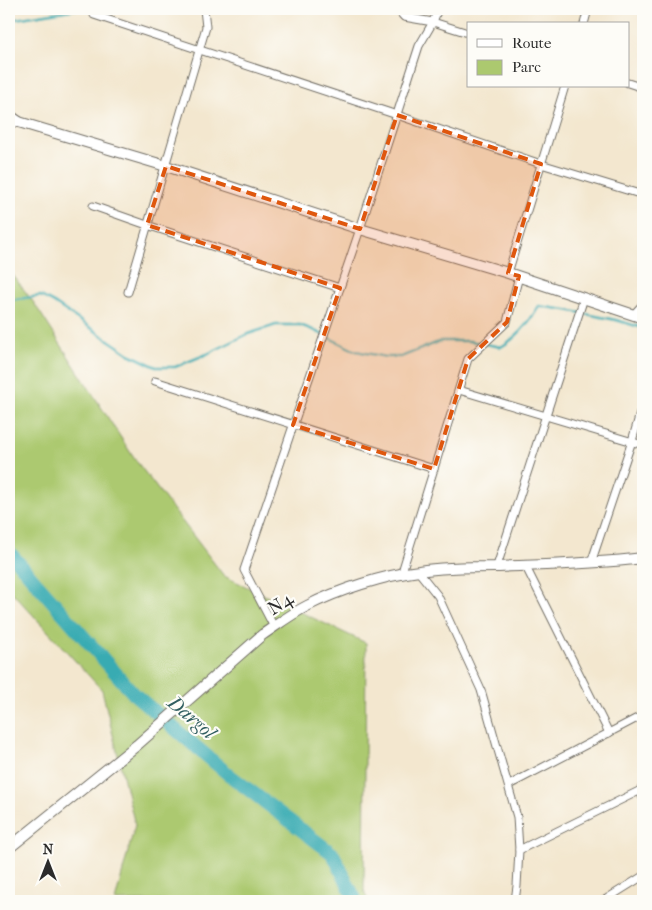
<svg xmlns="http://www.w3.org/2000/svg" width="652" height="910" font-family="'IM FELL French Canon',serif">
<rect width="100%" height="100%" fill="#fdfcf7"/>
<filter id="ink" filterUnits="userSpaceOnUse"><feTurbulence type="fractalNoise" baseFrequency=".02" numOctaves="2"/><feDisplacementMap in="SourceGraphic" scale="10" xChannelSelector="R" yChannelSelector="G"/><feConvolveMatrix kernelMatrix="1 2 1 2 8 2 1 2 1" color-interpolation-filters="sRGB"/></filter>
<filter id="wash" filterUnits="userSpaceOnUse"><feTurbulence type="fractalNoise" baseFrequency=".0096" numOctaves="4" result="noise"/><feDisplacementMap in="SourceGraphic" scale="20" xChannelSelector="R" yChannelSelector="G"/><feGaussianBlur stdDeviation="1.12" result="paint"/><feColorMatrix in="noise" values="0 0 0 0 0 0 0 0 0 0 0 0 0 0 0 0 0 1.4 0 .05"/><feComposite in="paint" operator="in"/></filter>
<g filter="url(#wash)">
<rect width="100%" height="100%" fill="#f3e7cf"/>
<!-- green -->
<path fill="#acc96f" stroke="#6c7a4d" d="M9,270L34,303L134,458L224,576L366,643L364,890L368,901H115L135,825L102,690L9,589Z"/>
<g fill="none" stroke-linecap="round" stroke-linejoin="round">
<!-- stream -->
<g stroke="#39abb2" stroke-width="2.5">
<path d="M9,20L77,9"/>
<path d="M9,300L41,296L54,303L129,354L156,367H175L207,354L248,334L276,325H300L313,330L356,351L386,357H401L441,341H470L501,347C518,337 529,323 539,306L566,310L616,320L643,328"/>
</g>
<!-- river -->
<path stroke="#39abb2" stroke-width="14" d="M9,552L134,694L228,774L333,854L356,901"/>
</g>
</g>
<g filter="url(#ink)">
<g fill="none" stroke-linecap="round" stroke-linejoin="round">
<!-- minor casing -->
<g stroke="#716d64" stroke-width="9">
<g id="minor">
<path d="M397,9L404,17L433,22L468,33"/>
<path d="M94,15L397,115L541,164L643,195"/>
<path d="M584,24L588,9"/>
<path d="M628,83L643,88"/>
<path d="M93,206L147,225L340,288"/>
<path d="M508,273L565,86"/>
<path d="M128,292L206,27L204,9"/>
<path d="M633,315L643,304"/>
<path d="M155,381L434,469"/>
<path d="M459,390L643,445"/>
<path d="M591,563L632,441L643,403"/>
<path d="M525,565L609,733"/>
<path d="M497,566L584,298"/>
<path d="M418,571L438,596L481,690L517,817L519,850L517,886L515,901"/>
<path d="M401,575L468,359L507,322L519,276"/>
<path d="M274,627L244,570L360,229L419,46L433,22L438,9"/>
<path d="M509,785L643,715"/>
<path d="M640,790L643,798"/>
<path d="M519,850L643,789"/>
<path d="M603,901L643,876"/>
</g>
</g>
<!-- secondary casing -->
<g stroke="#716d64" stroke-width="12">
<path id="secondary" d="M12,120L166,166L360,229L508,273L643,318"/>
</g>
<!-- primary casing -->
<g stroke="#716d64" stroke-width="12">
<g id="primary">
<path d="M9,115L19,122"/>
<path d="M9,848L137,745L262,635C277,625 291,614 307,606C338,590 385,575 419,571C444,567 470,567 495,567C545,565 594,564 643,558"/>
</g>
</g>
<!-- minor -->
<use href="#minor" stroke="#fff" stroke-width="7"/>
<!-- secondary -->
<use href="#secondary" stroke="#fff" stroke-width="10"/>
<!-- primary -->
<use href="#primary" stroke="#fff" stroke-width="10"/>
</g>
</g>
<!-- marked area -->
<path fill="#df570e" fill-opacity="0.2" stroke="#df570e" stroke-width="4" stroke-dasharray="10 6" stroke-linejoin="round" d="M397,115L541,164L508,273L519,276L507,322L468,359L434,469L293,425L340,288L147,225L166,166L360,229Z"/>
<g text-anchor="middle" stroke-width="4.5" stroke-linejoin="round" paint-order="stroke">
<!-- street labels -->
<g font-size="19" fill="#2b2b2b" stroke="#fdfcf7">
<text transform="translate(280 603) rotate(-32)" y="7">N4</text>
</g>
<!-- water labels -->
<g font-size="20" font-style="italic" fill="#315e61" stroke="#fdfcf7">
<text transform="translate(192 717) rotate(40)" y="7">Dargol</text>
</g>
</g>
<!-- margin -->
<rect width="652" height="910" fill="none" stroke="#fdfcf7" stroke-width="30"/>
<!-- legend -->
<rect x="467" y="22" width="162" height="65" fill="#fdfcf7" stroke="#a9a8a5"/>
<rect x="477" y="39" width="25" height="8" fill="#ffffff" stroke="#a9a8a5"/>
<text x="512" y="48" font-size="15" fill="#2b2b2b">Route</text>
<rect x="477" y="60" width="25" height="15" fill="#acc96f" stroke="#a9a8a5"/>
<text x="512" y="72" font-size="15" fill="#2b2b2b">Parc</text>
<!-- north arrow -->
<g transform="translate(48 862)" stroke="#fdfcf7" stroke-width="4" paint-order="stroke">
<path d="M0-4L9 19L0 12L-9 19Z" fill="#2b2b2b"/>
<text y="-8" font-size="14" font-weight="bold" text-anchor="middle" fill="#2b2b2b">N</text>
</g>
</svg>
